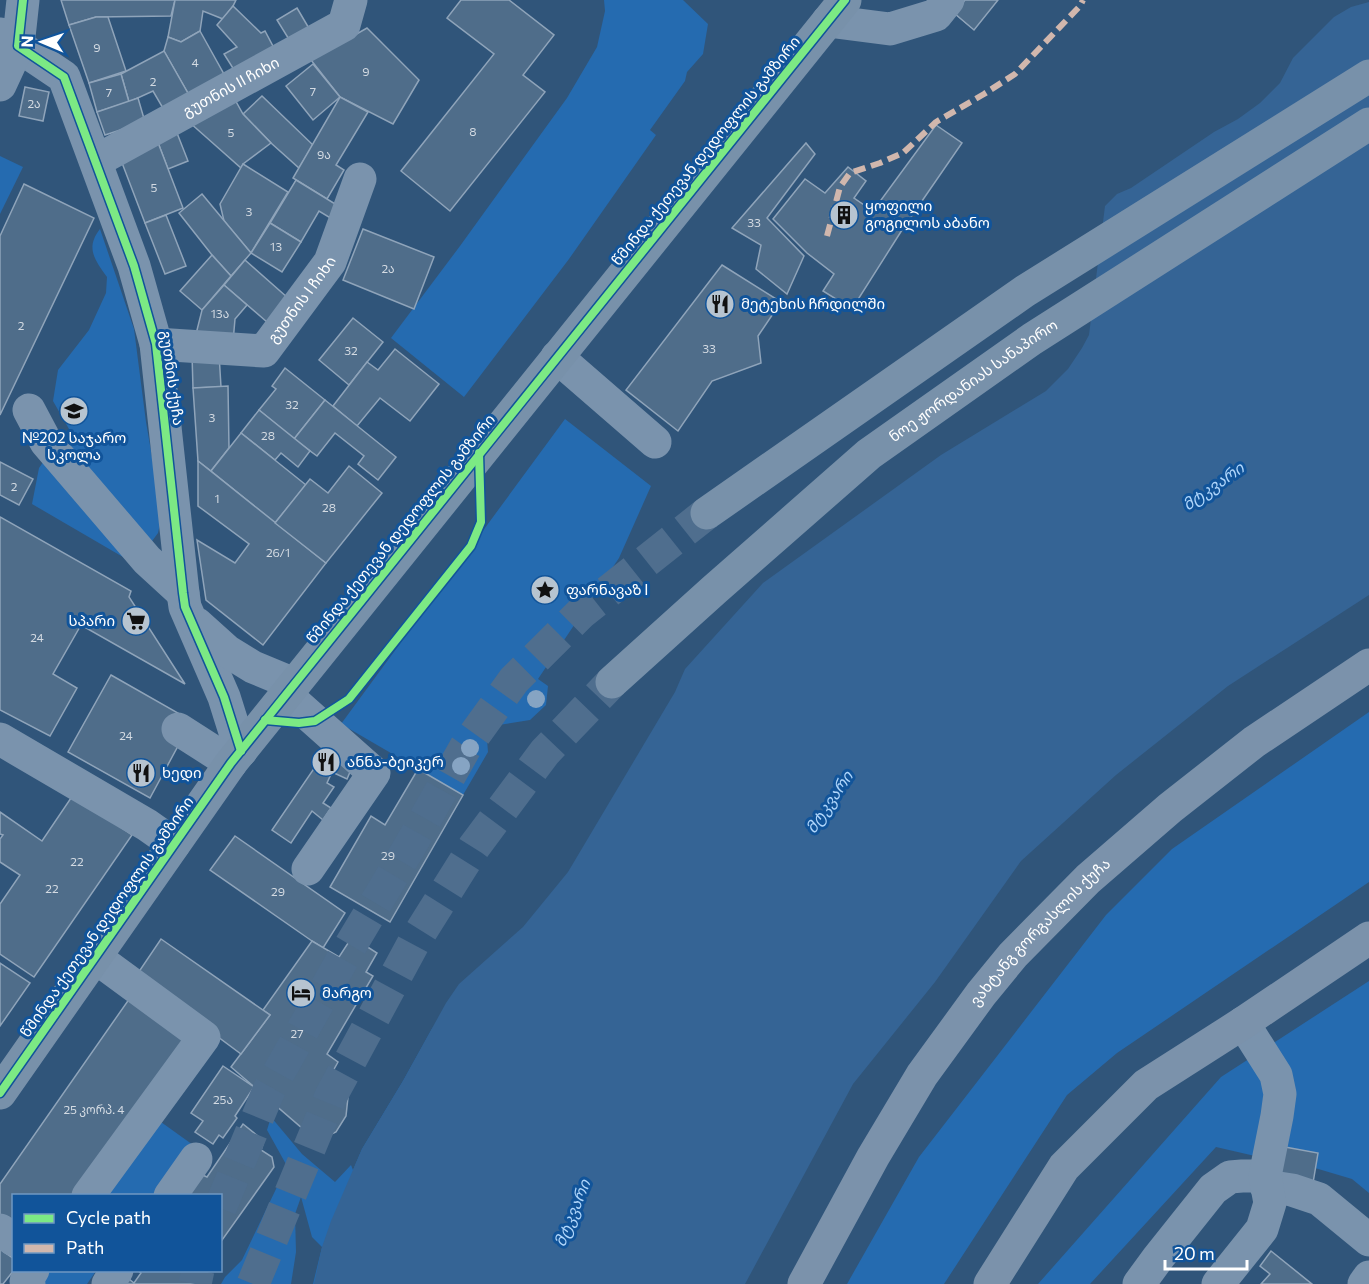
<svg xmlns="http://www.w3.org/2000/svg" width="1369" height="1284" font-family="Commissioner,'Noto Sans Georgian',sans-serif">
<rect width="100%" height="100%" fill="#30557a"/>
<!-- green -->
<g fill="#256bb0">
<path d="M604,0H683L708,24L703,54L687,72L685,81L650,130L656,135L569,259L464,397L391,338L460,246L567,98L597,47L605,11Z"/>
<path d="M0,156L23,167L0,214Z"/>
<path d="M100,229L134,329L146,422L162,515L158,533L135,564L32,504L39,468L48,455L64,447L73,436L53,401L58,370L89,330L106,293L107,277C95,260 85,248 100,229Z"/>
<path d="M565,419L651,486L619,558L538,679L548,686L546,705L530,720L486,727L488,752L463,795L341,724Z"/>
<path d="M1369,712V882L1117,1053L1067,1095L944,1284H847L919,1157L1106,915L1172,849Z"/>
<path d="M1369,981V1193L1352,1179L1315,1168L1318,1153L1268,1159L1216,1147L1090,1284H1038L1221,1077Z"/>
<path d="M433,1027L349,1284H313L322,1247L312,1237L301,1197L295,1214L296,1252L291,1284H221L225,1277L242,1260L287,1166L267,1130L271,1117L302,1154L335,1182L351,1165L353,1170L362,1149L403,1081Z"/>
<path d="M154,1117L207,1155L178,1195L97,1196Z"/>
<path d="M43,1271H96L87,1284H34Z"/>
</g>
<!-- water -->
<path fill="#356495" d="M1369,2V595L1228,686L1116,775L1021,861L935,982L853,1084L745,1284H314L322,1247L331,1221L362,1149L403,1081L446,1003L459,984L523,927L568,872L675,692L685,669L763,583L941,455L1046,391L1068,369L1082,348L1089,335L1105,206L1117,194L1131,188L1214,132L1238,119L1260,103L1280,83L1293,58L1334,17L1351,7Z"/>
<!-- building -->
<g fill="#4f6d8a" stroke="#8fa4ba" stroke-width="1.5">
<path d="M61,0H175L171,16L96,17L69,25Z"/>
<path d="M175,0H236L233,6L223,19L203,11L200,31L181,42L168,37Z"/>
<path d="M461,0H509L554,35L523,75L545,92L450,211L401,171L494,54L447,18Z"/>
<path d="M939,0H993L971,27Z"/>
<path d="M965,0H998L974,30L954,13Z"/>
<path d="M233,6L261,33L265,31L275,50L236,73L224,54L237,47L217,25Z"/>
<path d="M297,8L310,30L290,41L277,20Z"/>
<path d="M96,17H108L126,71L89,83L69,25Z"/>
<path d="M367,28L419,80L393,124L340,97L311,60Z"/>
<path d="M200,31L225,76L189,95L164,51L168,37L181,42Z"/>
<path d="M164,51L189,95L164,110L153,91L129,102L121,74Z"/>
<path d="M313,64L340,97L313,120L286,86Z"/>
<path d="M121,74L129,102L97,112L89,83Z"/>
<path d="M25,87L49,92L43,121L19,116Z"/>
<path d="M262,96L313,145L299,168L271,143L243,114Z"/>
<path d="M340,97L368,112L336,165L344,170L327,199L293,178Z"/>
<path d="M138,98L145,122L105,135L97,112Z"/>
<path d="M234,98L243,114L271,143L243,164L241,168L189,122Z"/>
<path d="M936,125L962,143L902,230L852,309L823,291L834,274L807,253L773,219L805,179L825,193L848,167L866,181L854,198L873,211Z"/>
<path d="M177,133L188,161L168,169L157,140Z"/>
<path d="M157,140L183,208L145,223L119,155Z"/>
<path d="M806,143L815,154L767,218L804,256L787,294L756,269L761,245L732,228Z"/>
<path d="M243,164L288,192L251,253L224,221L220,204Z"/>
<path d="M296,180L345,210L337,222L319,211L301,242L270,223Z"/>
<path d="M24,184L94,218L0,415V236Z"/>
<path d="M202,194L251,253L231,276L212,255L179,213Z"/>
<path d="M166,215L186,266L165,274L145,223Z"/>
<path d="M270,223L301,242L282,272L251,253Z"/>
<path d="M363,229L434,257L414,309L343,280Z"/>
<path d="M212,255L231,276L202,310L180,291Z"/>
<path d="M245,260L288,298L267,322L224,285Z"/>
<path d="M722,265L781,302L758,336L761,363L712,381L678,431L626,390Z"/>
<path d="M224,285L247,305L235,319L233,342L195,338L202,310Z"/>
<path d="M353,318L383,342L349,385L319,360Z"/>
<path d="M395,349L439,384L410,421L380,398L357,426L333,406L367,362L378,370Z"/>
<path d="M219,354L221,387L193,388L192,355Z"/>
<path d="M285,368L325,400L294,439L259,410L276,389L272,386Z"/>
<path d="M228,386L229,448L211,471L198,461L193,388Z"/>
<path d="M325,400L396,457L378,480L358,464L364,456L335,433L317,456L294,439Z"/>
<path d="M259,410L310,451L298,467L281,453L275,460L241,433Z"/>
<path d="M241,433L306,485L275,523L211,471Z"/>
<path d="M198,461L326,563L263,645L206,600L197,540L235,563L249,544L198,506Z"/>
<path d="M0,462L33,479L19,505L0,495Z"/>
<path d="M349,466L382,493L326,563L275,523L310,479L328,493Z"/>
<path d="M0,517L131,591L129,597L185,684L81,625L53,674L77,688L50,736L0,710Z"/>
<path d="M111,675L185,717L178,746L150,798L68,752Z"/>
<path d="M326,751L353,765L347,779L332,772L327,783L334,787L323,803L331,808L323,820L312,811L291,843L272,830Z"/>
<path d="M418,769L463,795L390,922L330,887L371,816L385,825Z"/>
<path d="M73,795L132,835L34,977L0,954V904L20,875L0,862V839L3,835L0,834V812L42,841Z"/>
<path d="M235,836L345,913L323,948L312,941L210,870Z"/>
<path d="M352,937L377,953L366,972L373,976L327,1054L338,1062L328,1080L348,1097L346,1116L336,1132L317,1141L231,1067L270,1015L263,1010L312,941L339,957Z"/>
<path d="M161,939L270,1015L241,1054L136,976Z"/>
<path d="M0,963L30,983L0,1026Z"/>
<path d="M132,995L188,1035L76,1196H14V1232L0,1222V1184Z"/>
<path d="M223,1066L254,1087L235,1116L237,1118L223,1138L219,1135L213,1144L195,1132L203,1121L191,1113Z"/>
<path d="M243,1124L264,1141L261,1150L272,1157L274,1167L220,1243V1196H180L196,1172L207,1177Z"/>
<path d="M1285,1147L1318,1153L1313,1183L1280,1177Z"/>
<path d="M0,1249L14,1259V1270L3,1284H0Z"/>
<path d="M1271,1251L1312,1284H1261L1270,1274L1260,1266Z"/>
<path d="M137,1270H202L198,1275L210,1284H118L124,1275L134,1283L141,1273Z"/>
</g>
<g fill="none" stroke-linecap="round" stroke-linejoin="round">
<!-- major-tunnel -->
<g stroke="#4f6e8e" stroke-width="33" stroke-dasharray="33 16" stroke-linecap="butt">
<path d="M220,1208L269,1090L346,953L410,846L465,748L514,680L581,613L707,513"/>
<path d="M195,1284L198,1270"/>
<path d="M253,1284L331,1096L413,944L474,847L545,752L612,682"/>
</g>
<!-- minor -->
<g stroke="#7a93ad" stroke-width="33">
<path d="M23,0L18,46L64,77L134,266L156,344L183,593L185,607L224,697L241,751"/>
<path d="M828,21L890,29L936,15L948,0"/>
<path d="M0,85L18,46L1,34"/>
<path id="s1" d="M96,161L344,25L351,0"/>
<path id="s2" d="M156,344L264,351L330,262L360,179"/>
<path d="M557,357L655,442"/>
<path d="M29,410L46,442L147,560L183,593"/>
<path d="M197,624L227,651L253,667L294,684"/>
<path d="M285,694L374,773L308,869"/>
<path d="M178,729L231,763"/>
<path d="M0,739L147,825L174,844"/>
<path d="M1266,1186L1292,1190L1319,1199L1369,1240"/>
<path d="M88,1196L204,1037L95,957"/>
<path d="M170,1196L196,1159"/>
<path d="M0,1230L14,1240"/>
<path d="M29,1284L26,1281L33,1270"/>
<path d="M108,1284L117,1270"/>
<path d="M1139,1284L1158,1258L1213,1189L1230,1177L1242,1176H1265"/>
<path d="M1218,1284L1262,1229L1270,1203L1265,1176L1277,1116L1280,1094L1276,1075L1243,1023"/>
<path d="M1364,1284L1369,1277"/>
</g>
<!-- major -->
<g stroke="#7891aa" stroke-width="33">
<path d="M707,513L1025,291L1369,76"/>
<path id="s3" d="M612,682L714,590L869,454L1032,339L1369,124"/>
<path d="M0,1093L231,763L845,0"/>
</g>
<!-- highway -->
<g stroke="#7b92ab" stroke-width="33">
<path id="s4" d="M804,1284L873,1157L922,1075L981,994L1013,955L1088,879L1170,808L1254,742L1369,665"/>
<path d="M990,1284L1064,1167L1146,1085L1243,1023L1369,938"/>
</g>
<!-- quiet -->
<path stroke="#d1b7ad" stroke-width="6" stroke-dasharray="12 6" stroke-linecap="butt" d="M827,236L840,187L850,173L880,163L903,153L936,122L984,94L1015,74L1080,6L1083,0"/>
<!-- cycleway casing -->
<g stroke="#11549a" stroke-width="11">
<g id="cycleway">
<path d="M23,0L18,46L64,77L134,266L156,344L183,593L185,607L224,697L241,751"/>
<path d="M265,720L299,723L315,721L349,699L388,650L471,546L481,522L479,453"/>
<path d="M0,1093L231,763L845,0"/>
</g>
</g>
<!-- cycleway -->
<use href="#cycleway" stroke="#7ce984" stroke-width="8"/>
</g>
<!-- trees -->
<g fill="#86a4c3">
<circle cx="536" cy="699" r="9"/>
<circle cx="470" cy="748" r="9"/>
<circle cx="461" cy="766" r="9"/>
</g>
<!-- icons -->
<defs>
<g id="building-disc" transform="scale(1.5)"><circle r="9.5" fill="#b7c4d0" stroke="#11549a"/><path d="M-4-6H4V6H1V3H-1V6H-4ZM-2.5-4.3h1.7v1.8h-1.7ZM.8-4.3h1.7v1.8H.8ZM-2.5-1h1.7V.8h-1.7ZM.8-1h1.7V.8H.8Z" fill="#111"/></g>
<g id="restaurant-disc" transform="scale(1.5)"><circle r="9.5" fill="#b7c4d0" stroke="#11549a"/><path d="M-5-6h1v4h1v-4h1v4h1v-4h1v5L-1.5 .5V6h-2V.5L-5-1ZM5-6V6H3V1.5H1.5Q1.5-4 5-6Z" fill="#111"/></g>
<g id="school-disc" transform="scale(1.5)"><circle r="9.5" fill="#b7c4d0" stroke="#11549a"/><path d="M0-5L7-2L0 1L-7-2ZM-4 1L0 2.5L4 1V4Q0 6-4 4Z" fill="#111"/></g>
<g id="sight-disc" transform="scale(1.5)"><circle r="9.5" fill="#b7c4d0" stroke="#11549a"/><path d="M0-6L1.8-2.2L6-1.7L2.9 1.2L3.7 5.4L0 3.3L-3.7 5.4L-2.9 1.2L-6-1.7L-1.8-2.2Z" fill="#111"/></g>
<g id="supermarket-disc" transform="scale(1.5)"><circle r="9.5" fill="#b7c4d0" stroke="#11549a"/><path d="M-6-5.5h2.5l.6 2H6L4.5 2H-2.5L-4.4-4H-6ZM-1.5 3.2a1.3 1.3 0 1 0 .1 0ZM3 3.2a1.3 1.3 0 1 0 .1 0Z" fill="#111"/></g>
<g id="hotel-disc" transform="scale(1.5)"><circle r="9.5" fill="#b7c4d0" stroke="#11549a"/><path d="M-6-4.5h1.5V1H6V5H4.5V3h-9V5H-6ZM-4 0a1.8 1.8 0 1 1 3.6 0ZM.5 0V-2.5h3Q6-2.5 6 0Z" fill="#111"/></g>
</defs>
<g fill-rule="evenodd">
<use href="#building-disc" x="844" y="215"/>
<use href="#restaurant-disc" x="720" y="304"/>
<use href="#school-disc" x="74" y="411"/>
<use href="#sight-disc" x="545" y="590"/>
<use href="#supermarket-disc" x="136" y="621"/>
<use href="#restaurant-disc" x="326" y="762"/>
<use href="#restaurant-disc" x="141" y="773"/>
<use href="#hotel-disc" x="301" y="993"/>
</g>
<g text-anchor="middle" stroke-width="6" stroke-linejoin="round" paint-order="stroke">
<!-- number labels -->
<g font-size="12" fill="#d3dae2">
<text x="97" y="52">9</text>
<text x="195" y="67">4</text>
<text x="366" y="76">9</text>
<text x="153" y="86">2</text>
<text x="313" y="96">7</text>
<text x="109" y="97">7</text>
<text x="34" y="108">2ა</text>
<text x="473" y="136">8</text>
<text x="231" y="137">5</text>
<text x="324" y="159">9ა</text>
<text x="154" y="192">5</text>
<text x="249" y="216">3</text>
<text x="754" y="227">33</text>
<text x="276" y="251">13</text>
<text x="388" y="273">2ა</text>
<text x="220" y="318">13ა</text>
<text x="21" y="330">2</text>
<text x="709" y="353">33</text>
<text x="351" y="355">32</text>
<text x="292" y="409">32</text>
<text x="212" y="422">3</text>
<text x="268" y="440">28</text>
<text x="14" y="491">2</text>
<text x="217" y="503">1</text>
<text x="329" y="512">28</text>
<text x="278" y="557">26/1</text>
<text x="37" y="642">24</text>
<text x="126" y="740">24</text>
<text x="388" y="860">29</text>
<text x="77" y="866">22</text>
<text x="52" y="893">22</text>
<text x="278" y="896">29</text>
<text x="297" y="1038">27</text>
<text x="223" y="1104">25ა</text>
<text x="94" y="1114">25 კორპ. 4</text>
</g>
<!-- street labels -->
<g font-size="15" fill="#fff" stroke="#11549a">
<text dy="5" stroke="none"><textPath href="#s1" startOffset="154">გუთნის II ჩიხი</textPath></text>
<text transform="translate(706 151) rotate(-51)" y="5">წმინდა ქეთევან დედოფლის გამზირი</text>
<text dy="5" stroke="none"><textPath href="#s2" startOffset="172">გუთნის I ჩიხი</textPath></text>
<text transform="translate(172 378) rotate(82)" y="5">გუთნის ქუჩა</text>
<text dy="5" stroke="none"><textPath href="#s3" startOffset="471">ნოე ჟორდანიას სანაპირო</textPath></text>
<text transform="translate(401 529) rotate(-51)" y="5">წმინდა ქეთევან დედოფლის გამზირი</text>
<text transform="translate(107 917) rotate(-55)" y="5">წმინდა ქეთევან დედოფლის გამზირი</text>
<text dy="5" stroke="none"><textPath href="#s4" startOffset="426">ვახტანგ გორგასლის ქუჩა</textPath></text>
</g>
<!-- poi labels -->
<g font-size="15" fill="#fff" stroke="#11549a" text-anchor="start">
<text x="865" y="211">ყოფილი<tspan x="865" dy="17">გოგილოს აბანო</tspan></text>
<text x="741" y="309">მეტეხის ჩრდილში</text>
<text x="74" y="443" text-anchor="middle">№202 საჯარო<tspan x="74" dy="17">სკოლა</tspan></text>
<text x="566" y="595">ფარნავაზ I</text>
<text x="115" y="626" text-anchor="end">სპარი</text>
<text x="347" y="767">ანნა-ბეიკერ</text>
<text x="162" y="778">ხედი</text>
<text x="322" y="998">მარგო</text>
</g>
<!-- water labels -->
<g font-size="16" font-style="italic" fill="#b0d6fb" stroke="#11549a">
<text transform="translate(1213 486) rotate(-35)" y="6">მტკვარი</text>
<text transform="translate(829 802) rotate(-56)" y="6">მტკვარი</text>
<text transform="translate(572 1213) rotate(-68)" y="6">მტკვარი</text>
</g>
</g>
<!-- legend -->
<rect x="12" y="1194" width="210" height="78" fill="#11549a" stroke="#7098c2" stroke-width="1.5"/>
<rect x="24" y="1214" width="30" height="9" fill="#7ce984" stroke="#7098c2" stroke-width="1.5"/>
<text x="66" y="1224" font-size="18" fill="#ffffff">Cycle path</text>
<rect x="24" y="1244" width="30" height="9" fill="#d1b7ad" stroke="#7098c2" stroke-width="1.5"/>
<text x="66" y="1254" font-size="18" fill="#ffffff">Path</text>
<!-- north arrow -->
<g transform="translate(42 42) rotate(272)" stroke="#11549a" stroke-width="4.5" paint-order="stroke">
<path d="M0-4.5L10 22L0 15L-10 22Z" fill="#ffffff"/>
<text y="-9" font-size="16" font-weight="bold" text-anchor="middle" fill="#ffffff">N</text>
</g>
<!-- scale -->
<path d="M1165 1260v9h82v-9" fill="none" stroke="#ffffff" stroke-width="3"/>
<text x="1174" y="1260" font-size="18" fill="#ffffff" stroke="#11549a" stroke-width="4.5" paint-order="stroke">20 m</text>
</svg>
